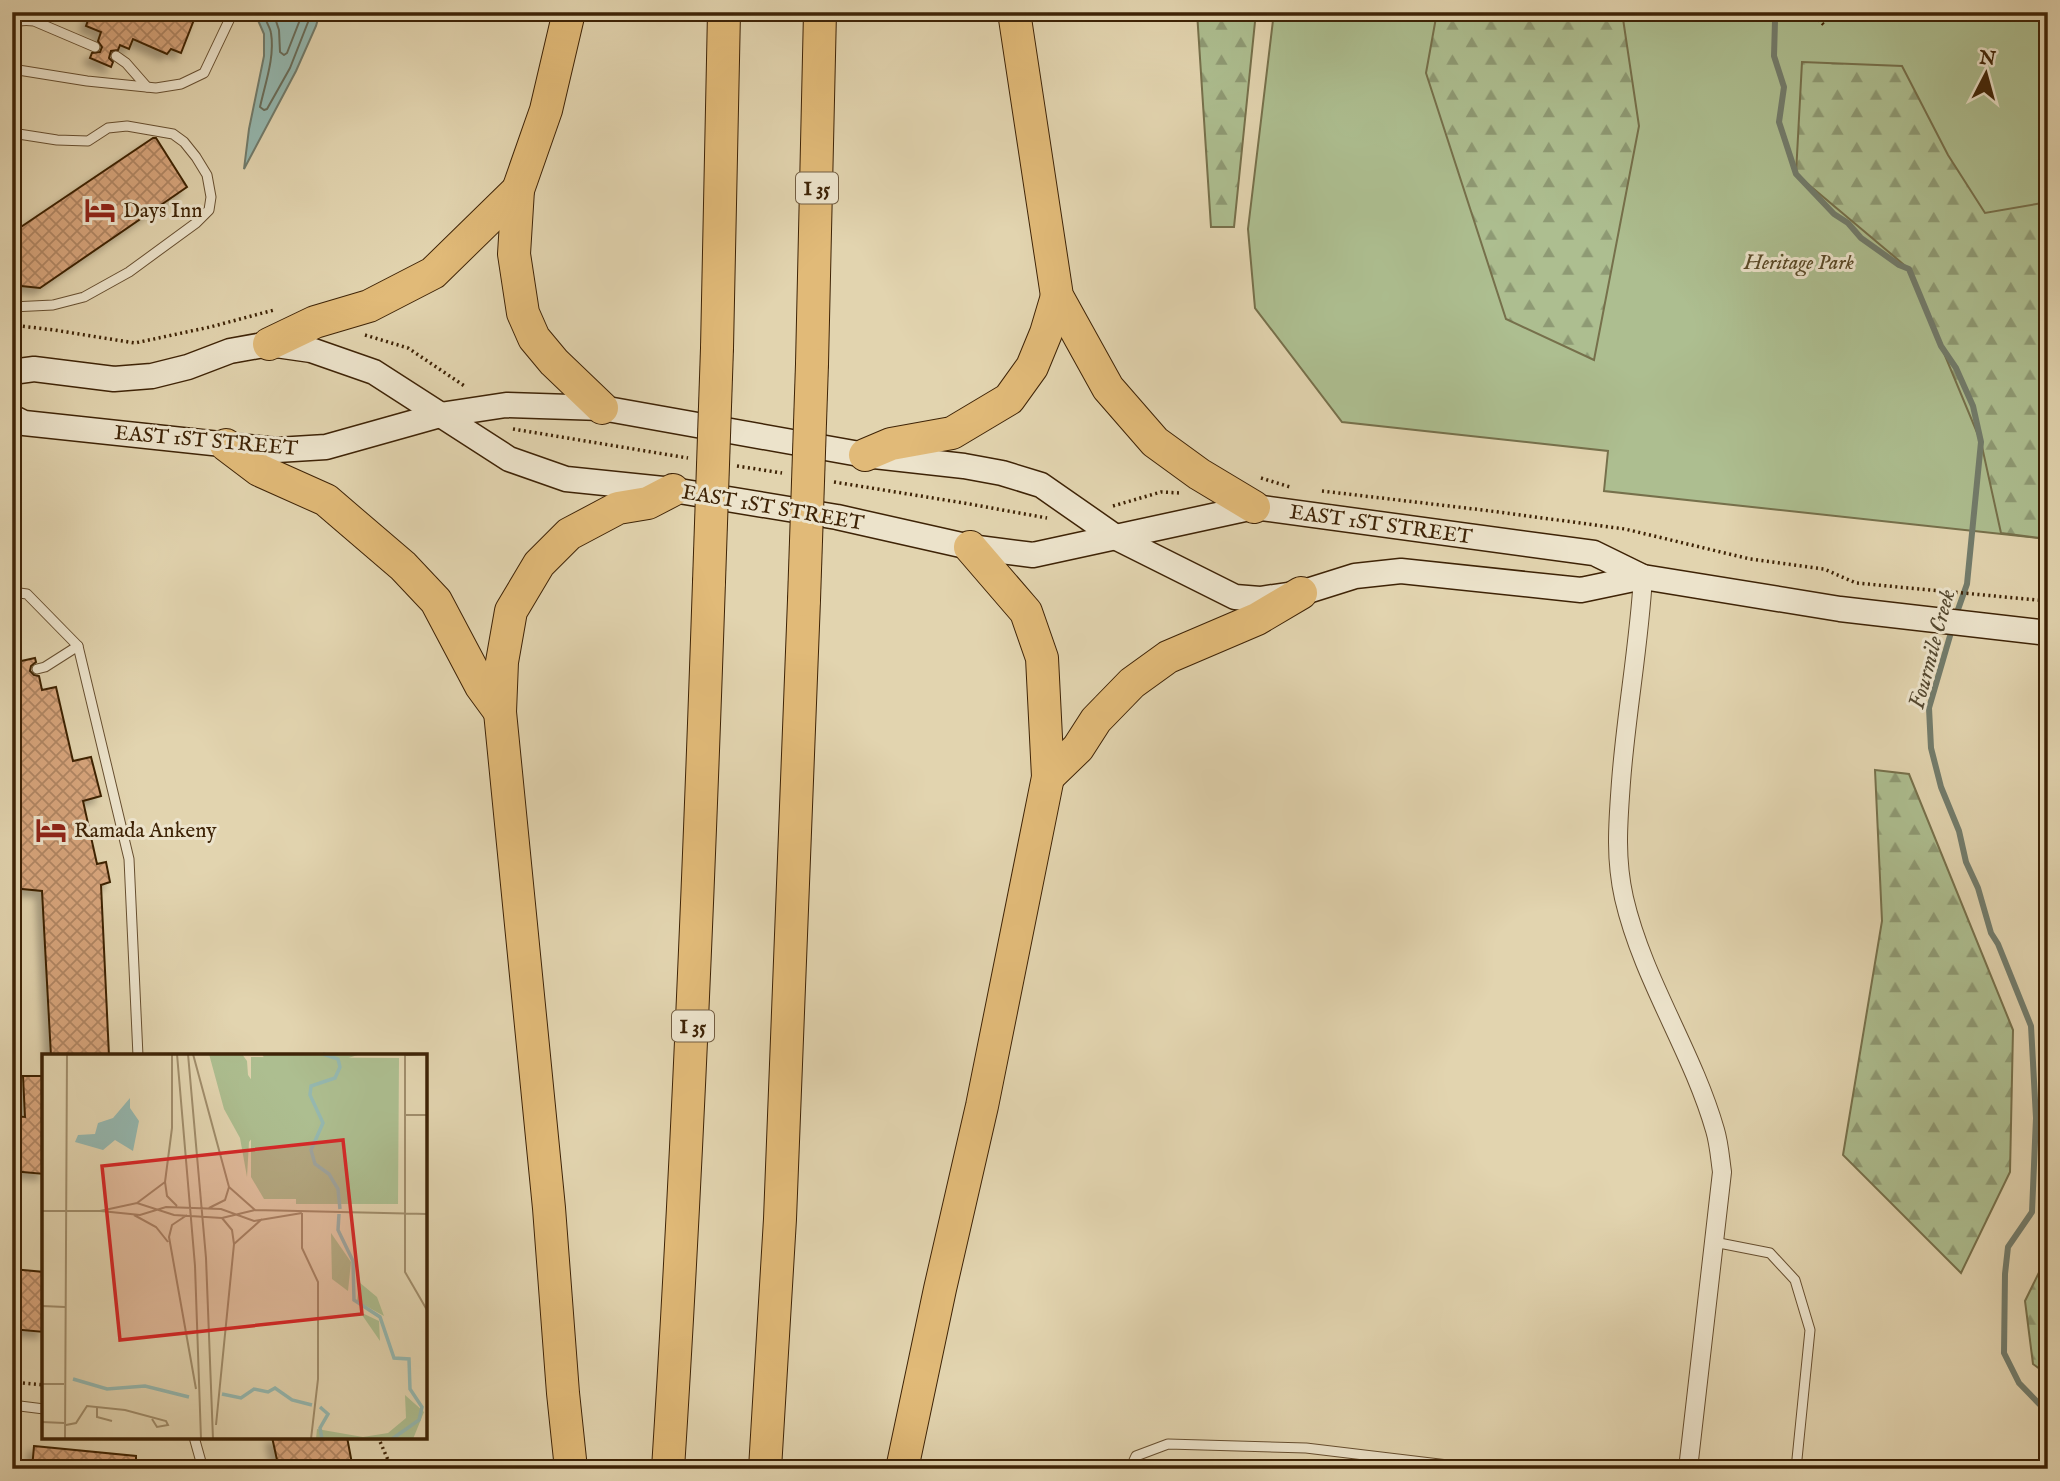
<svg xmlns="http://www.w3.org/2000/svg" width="2060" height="1481" font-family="'IM FELL English',serif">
<defs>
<pattern id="forest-firs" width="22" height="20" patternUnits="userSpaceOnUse" patternTransform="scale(1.75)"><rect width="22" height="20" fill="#adbe90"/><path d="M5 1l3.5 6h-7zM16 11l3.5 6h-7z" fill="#8e9a74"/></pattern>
<pattern id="building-cross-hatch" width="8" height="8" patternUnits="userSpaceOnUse" patternTransform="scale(1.75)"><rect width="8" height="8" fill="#d7a57c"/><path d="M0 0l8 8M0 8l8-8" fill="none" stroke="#b08664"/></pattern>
<filter id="shadow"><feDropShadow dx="-6" dy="6" stdDeviation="3.5" flood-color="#0004"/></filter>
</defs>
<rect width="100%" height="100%" fill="#e2d4af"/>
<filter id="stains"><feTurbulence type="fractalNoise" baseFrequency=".00286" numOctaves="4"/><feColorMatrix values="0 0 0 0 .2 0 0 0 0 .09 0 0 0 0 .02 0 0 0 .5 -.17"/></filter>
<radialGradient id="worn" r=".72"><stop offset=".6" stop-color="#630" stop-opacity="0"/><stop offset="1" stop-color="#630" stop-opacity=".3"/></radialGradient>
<!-- green -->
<path fill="#adbe90" stroke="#76704b" stroke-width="2" d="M1274,12H2048V539L1604,491L1608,451L1342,422L1255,308L1248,229Z"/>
<!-- forest -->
<g fill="url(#forest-firs)" stroke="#76704b" stroke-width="2">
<path d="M1197,12H1256L1234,227H1211Z"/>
<path d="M1437,12H1622L1639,126L1594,360L1506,319L1426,73Z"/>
<path d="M1802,62L1902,66L1948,155L1985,213L2048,202V539L2001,533L1981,442L1909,269L1796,174Z"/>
<path d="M1875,770L1909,774L2013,1030L2010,1172L1961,1273L1843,1155L1882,921Z"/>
<path d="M2048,1254V1375L2033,1364L2025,1301Z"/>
</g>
<!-- water -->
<path fill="#95b8b0" stroke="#727c6c" stroke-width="2" d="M257,12H320L316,26L296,71L244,169L249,129L264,56V34L257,18Z"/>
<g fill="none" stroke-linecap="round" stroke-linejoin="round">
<!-- shore -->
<g stroke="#6a6e5b" stroke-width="2">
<path d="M264,12C264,20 270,26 271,33C275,57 265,84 260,107L264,110L267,109L290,68L312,12"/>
<path d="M273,12L279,30L280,52L284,55L287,53L303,12"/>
</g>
<!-- stream -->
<g stroke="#727c6c" stroke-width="6">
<path d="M1779,12L1775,21L1774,56L1784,87L1779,122L1796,174L1834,214L1848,223L1861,238L1899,265L1909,269L1941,346L1956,368L1973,406L1981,442L1967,584L1955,618"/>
<path d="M1952,629L1929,708L1931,748L1941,787L1959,831L1966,862L1978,888L1991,933L1998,944L2031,1026L2036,1118L2032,1212L2008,1247L2005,1274L2004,1353L2019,1383L2048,1413"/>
</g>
</g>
<!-- building -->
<g fill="url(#building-cross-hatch)" stroke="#3e2306" stroke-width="2" filter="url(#shadow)">
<path d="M91,12H197L181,53L171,49L167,54L133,39L129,49L120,45L118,50L111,51L109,58L113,62L111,67L90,58L92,53L100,52L102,47L98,41L101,32L86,26Z"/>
<path d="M153,138H156L187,187L40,288L12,285V233Z"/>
<path d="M35,658L36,662L31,666L30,671L34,675L39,676L42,690L56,687L73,761L91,757L101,796L83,801L97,864L106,862L110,882L101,885L109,1056H51L42,891L12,888V663Z"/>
<path d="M23,1076H44V1174L12,1171V1116L25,1117Z"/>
<path d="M12,1269L44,1272V1332L12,1329Z"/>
<path d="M272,1437H347L353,1469H279Z"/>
<path d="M34,1446L136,1456V1469H32Z"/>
</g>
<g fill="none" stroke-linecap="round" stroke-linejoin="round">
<!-- lane casing -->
<g stroke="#674f30" stroke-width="11">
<g id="lane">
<path d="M12,30C16,19 25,20 34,21L95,47"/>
<path d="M116,56L126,63L147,87"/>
<path d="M12,69L87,81L156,88L181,84L204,73L233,12"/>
<path d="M12,133L57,140L88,141L108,128L127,126L173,134L184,142L196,157L207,175L211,197L209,210L196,223L129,272L84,297L53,305L12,307"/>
<path d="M12,159L15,134"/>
<path d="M12,592L27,594L78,646L129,859L138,1056"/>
<path d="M37,669L45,667L78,646"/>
<path d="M1714,1242L1770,1253L1795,1280L1810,1330L1796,1469"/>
<path d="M12,1405L44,1409"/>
<path d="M194,1437L203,1469"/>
<path d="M1130,1469L1136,1456L1168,1444L1306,1448L1481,1469"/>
</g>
</g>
<!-- street casing -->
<g stroke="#674f30" stroke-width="20">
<path id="street" d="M1643,577C1639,646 1626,714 1621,782C1618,823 1615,858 1624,898C1643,980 1692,1050 1715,1130C1719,1143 1720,1158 1722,1172L1688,1469"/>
</g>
<!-- secondary casing -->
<g stroke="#3e2306" stroke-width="27">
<g id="secondary">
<path d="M12,372L34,369L114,379L152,376L188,367L230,351L269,344L311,350L374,372L509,459L566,479L673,490L837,517L970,547L1033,555L1254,507L1594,553L1643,577L1840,609L2048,633"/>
<path d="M12,417L24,423L277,450L326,447L440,415L506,405L602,408L865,455L964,466L1002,473L1041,485L1117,538L1235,597L1260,599L1301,593L1355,576L1401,571L1581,590L1643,577"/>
</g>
</g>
<!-- highway casing -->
<g stroke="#3e2306" stroke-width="34">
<g id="highway">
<path d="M569,12L546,110L518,190L514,254L523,313L534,338L554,362L602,408"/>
<path d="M1014,12L1057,296L1108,388L1155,442L1199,474L1254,507"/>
<path d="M269,344L315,322L369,306L433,273L518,190"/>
<path d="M717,348L724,12"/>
<path d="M812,364L820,12"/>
<path d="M226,445L259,470L326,500L403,566L436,601L481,686L500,712"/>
<path d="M865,455L891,444L952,433L1009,399L1032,367L1046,333L1057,296"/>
<path d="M1048,777L1078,748L1096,720L1132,683L1168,657L1257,619L1301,593"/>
<path d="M571,1469L563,1393L549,1208L500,712L502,662L511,611L539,564L569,534L618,508L648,503L673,490"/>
<path d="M668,1469C687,1173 699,878 709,582"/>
<path d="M765,1469L780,1219L804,600"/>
<path d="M902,1469L940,1289L982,1106L1048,777L1042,658L1026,612L970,547"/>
</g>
</g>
<!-- path -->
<g stroke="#3e2306" stroke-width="3.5" stroke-dasharray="2 3.5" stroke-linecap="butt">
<path d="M1810,12L1824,25"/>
<path d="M12,325L54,330L135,343L210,327L274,310"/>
<path d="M365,335L408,348L466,387"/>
<path d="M513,429L688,458"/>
<path d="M737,466L782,473"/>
<path d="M1261,478L1290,487"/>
<path d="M834,482L964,503L1047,518"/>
<path d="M1322,491L1483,510L1625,529L1750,559L1824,569L1856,583L2048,601"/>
<path d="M1113,506L1161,492L1180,493"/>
<path d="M12,1382L44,1385"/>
<path d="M378,1437L392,1469"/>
</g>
<!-- lane -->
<use href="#lane" stroke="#ece3cb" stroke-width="9"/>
<!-- street -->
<use href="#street" stroke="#ece3cb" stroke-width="18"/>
<!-- secondary -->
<use href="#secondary" stroke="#ece3cb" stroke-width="24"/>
<!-- highway -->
<use href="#highway" stroke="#e1ba78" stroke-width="32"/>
<!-- highway-bridge casing -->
<g stroke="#3e2306" stroke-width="34" stroke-linecap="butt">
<g id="highway-bridge">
<path d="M709,582L717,348"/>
<path d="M804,600L812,364"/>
</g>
</g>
<!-- highway-bridge -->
<use href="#highway-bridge" stroke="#e1ba78" stroke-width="32"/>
</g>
<!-- icons -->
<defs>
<g id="hotel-bare" transform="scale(2.415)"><path d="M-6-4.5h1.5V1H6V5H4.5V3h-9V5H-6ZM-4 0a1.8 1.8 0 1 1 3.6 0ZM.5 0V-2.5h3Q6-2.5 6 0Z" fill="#8f2418" stroke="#ece3cb" stroke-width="2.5" paint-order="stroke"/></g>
</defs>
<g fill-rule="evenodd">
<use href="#hotel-bare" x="100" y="210"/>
<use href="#hotel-bare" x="51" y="830"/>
</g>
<g text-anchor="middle" stroke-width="6" stroke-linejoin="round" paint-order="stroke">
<!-- shield labels -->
<g fill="#ece3cb" stroke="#725d41" stroke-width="2">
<rect x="796" y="172.5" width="42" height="31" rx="5"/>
<rect x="672" y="1010.5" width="42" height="31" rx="5"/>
</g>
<g font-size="19" font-weight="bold" fill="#3e2306">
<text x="817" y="195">I 35</text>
<text x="693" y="1033">I 35</text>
</g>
<!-- poi labels -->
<g font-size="21" fill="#3e2306" stroke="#ece3cb" text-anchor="start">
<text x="123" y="217">Days Inn</text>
<text x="74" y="837">Ramada Ankeny</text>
</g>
<!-- park labels -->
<g font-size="21" font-style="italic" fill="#5a4a28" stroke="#ece3cb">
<text x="1799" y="269">Heritage Park</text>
</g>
<!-- street labels -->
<g font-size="21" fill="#3e2306" stroke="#ece3cb">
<text transform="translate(206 440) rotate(5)" y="7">EAST 1ST STREET</text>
<text transform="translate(773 507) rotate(10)" y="7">EAST 1ST STREET</text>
<text transform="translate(1381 524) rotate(8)" y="7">EAST 1ST STREET</text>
</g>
<!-- water labels -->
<g font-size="23" font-style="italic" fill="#544830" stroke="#ece3cb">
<text transform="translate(1931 649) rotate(-75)" y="8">Fourmile Creek</text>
</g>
</g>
<!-- overview -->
<g transform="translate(42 1054)">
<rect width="385" height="385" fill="#e2d4af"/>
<path d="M209,3L357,4L356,150H254V145H222L209,123Z" fill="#adbe90"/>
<path d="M167,0H200L205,7L206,21L247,79L254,106L251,134L240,131L228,103L229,87L222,79H214L207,88L205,123L198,84L182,55ZM220,0H319L300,6L290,18L268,15L261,32L278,70L269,80L256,68ZM327,94L338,99L345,116L346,150H301L287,120L273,110L272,97L284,96L296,112L324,104ZM289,179L309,208L306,237L290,225ZM317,228L335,243L342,262L315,247ZM318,258L337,267L338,287ZM363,341L382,358L371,385H274L275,375L321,383L346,379L364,364Z" fill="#adbe90"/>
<path d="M88,44V54L97,67L91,97L73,86L61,96L33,88L36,81L53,80L56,69L71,64Z" fill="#95b8b0"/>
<path fill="none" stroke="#95b8b0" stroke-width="3.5" d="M281,0L296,5L298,13L293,24L269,32L268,41L281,69L269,96L273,110L287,120L296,135L298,155M297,160L296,176L311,207L312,246L338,263L352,304L367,305L368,335L380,353L377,366L350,385M31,325L65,335L103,332L147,343M180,340L199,344L212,335L226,338L233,334L250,346L270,351M278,353L286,360L278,374L280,385"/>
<path fill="none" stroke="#a08d6b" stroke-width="2" d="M130,0V74L123,128L125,142L135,152M135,0L153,212L159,385M146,0L164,204L171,385M151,0L187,133L213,156M363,0V218L385,256M363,1L385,0M363,61H385M95,149L123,128M167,154L183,146L187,133M0,157H58L95,149L132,161L180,164L213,156L385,160M59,157L98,161L124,153L179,155L212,167L260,159M260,159V194L276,228V325L269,385M92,161L114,173L126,188M145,161L130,171L127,183L154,335M192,190L220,165M0,252L23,253M0,330H22M55,354V363L70,367M0,368L22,369M24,371L34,369L45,352L83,356L124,367L126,371L115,373L110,365M174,371L192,190L190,176L180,164M23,385L25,0"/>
<path fill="#d62828" fill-opacity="0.15" stroke="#d62828" stroke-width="3.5" d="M301,86L320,260L78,286L60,112Z"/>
<rect width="385" height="385" fill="none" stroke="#3e2306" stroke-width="3.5"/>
</g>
<!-- margin -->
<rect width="2060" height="1481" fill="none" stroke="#e2d4af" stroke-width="42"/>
<rect x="14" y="14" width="2032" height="1453" fill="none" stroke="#3e2306" stroke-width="3.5"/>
<rect x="21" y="21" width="2018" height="1439" fill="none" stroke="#3e2306" stroke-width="2"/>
<!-- north arrow -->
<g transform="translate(1986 74) rotate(6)" stroke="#ece3cb" stroke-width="5" paint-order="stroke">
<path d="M0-5L12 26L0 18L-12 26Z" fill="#3e2306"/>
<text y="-10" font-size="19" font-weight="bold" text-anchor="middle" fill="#3e2306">N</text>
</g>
<rect width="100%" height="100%" filter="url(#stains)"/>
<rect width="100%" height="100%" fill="url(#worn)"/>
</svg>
